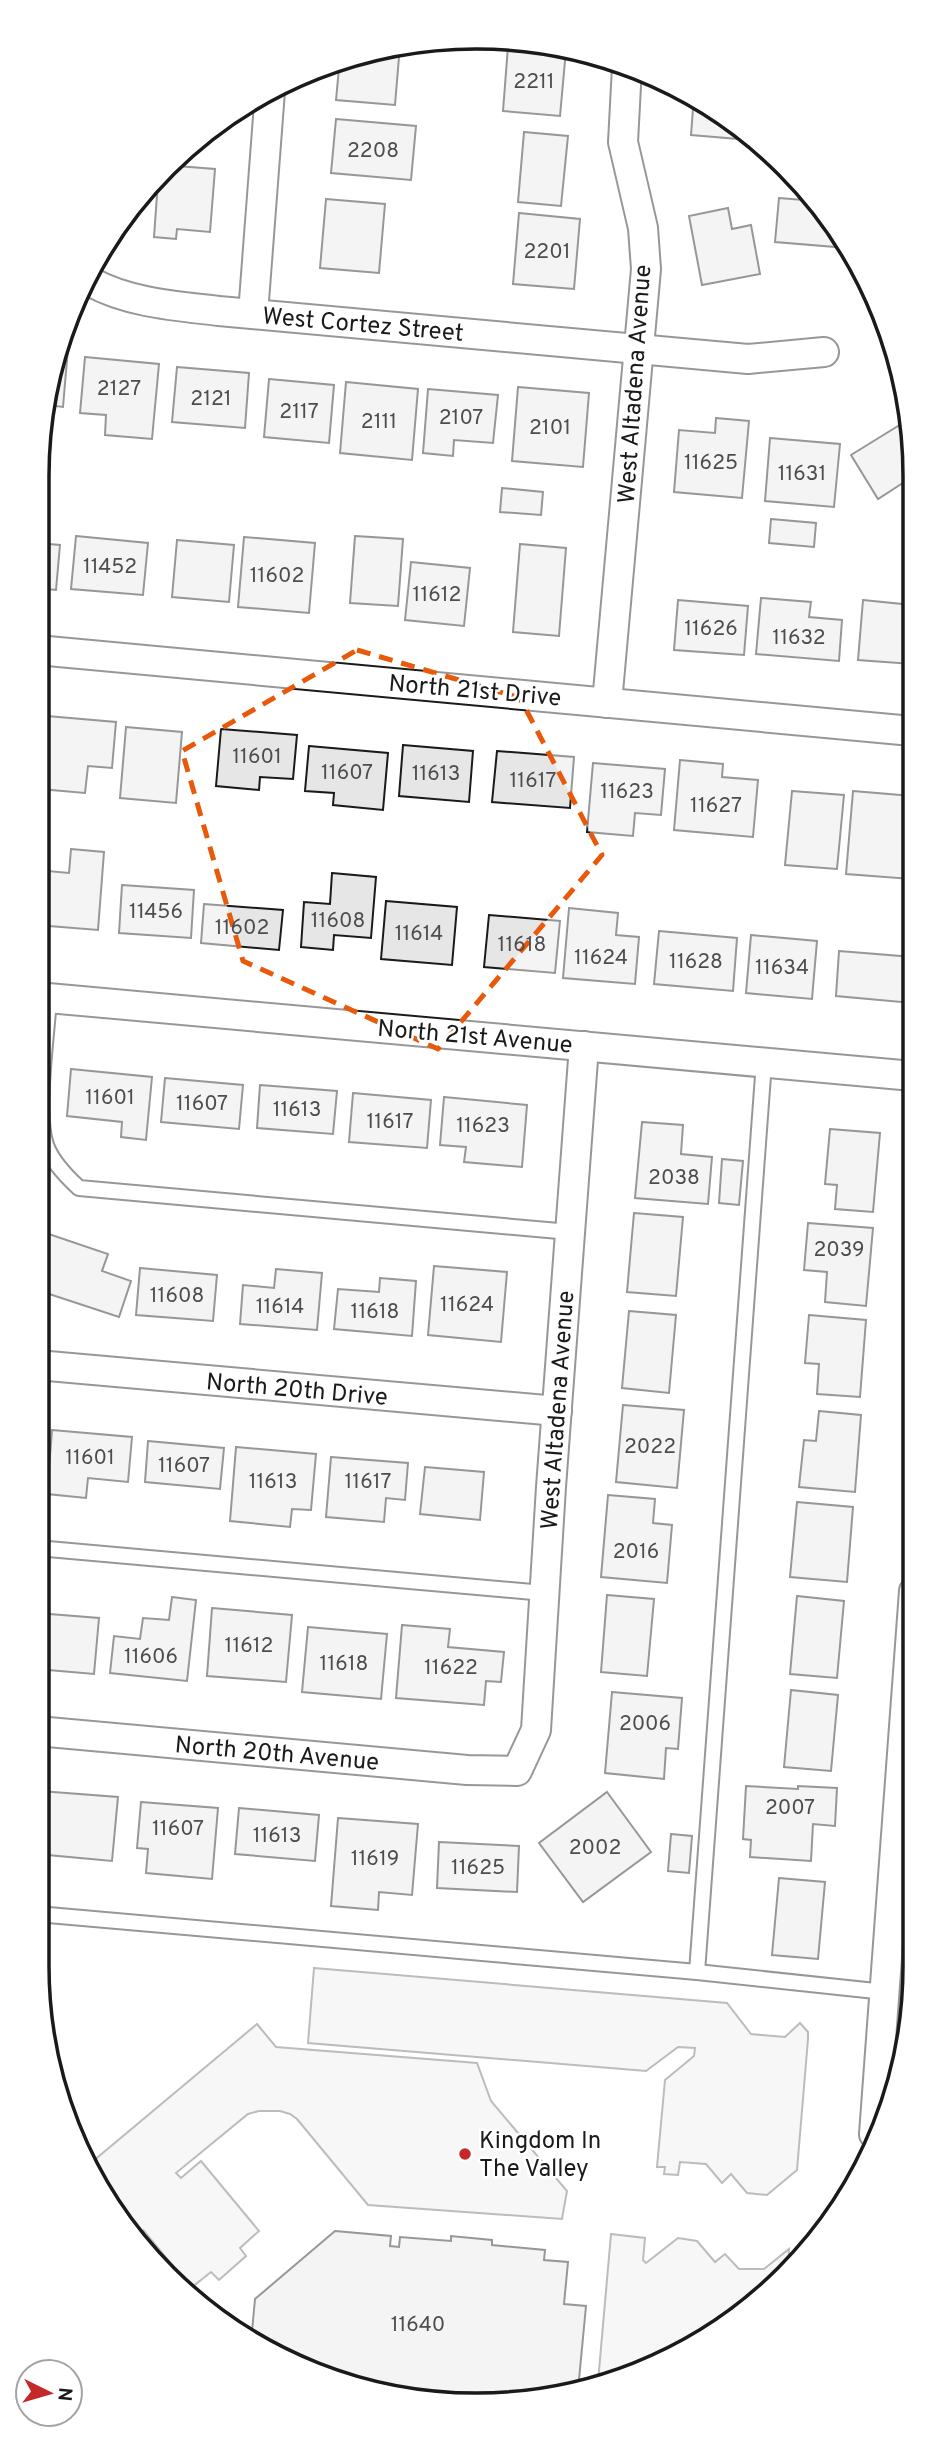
<svg xmlns="http://www.w3.org/2000/svg" width="952" height="2442" font-family="Overpass,sans-serif">
<rect width="100%" height="100%" fill="#fff"/>
<!-- built -->
<g fill="#ededed" stroke="#6a6a6a" stroke-width="2">
<path d="M314,1968L727,2003L751,2034L785,2037L800,2023L808,2032V2039L797,2170L767,2195L747,2193L731,2174L722,2183L706,2164L680,2162L678,2175L664,2174L665,2167H657L665,2080L694,2056L695,2048L678,2047L646,2071L308,2043Z"/>
<path d="M257,2024L276,2047L477,2063L491,2101L567,2191L562,2219L368,2205L297,2119L290,2114L280,2111H259L248,2114L176,2173L181,2178L201,2161L259,2231L240,2248L246,2256L219,2280L211,2272L191,2288L144,2231L142,2249L92,2162Z"/>
<path d="M611,2234L645,2238L643,2260L646,2263L678,2238L697,2241L715,2262L725,2254L739,2269H764L789,2249L788,2268L720,2331L598,2382Z"/>
</g>
<!-- building -->
<g fill="#e6e6e6" stroke="#1a1a1a" stroke-width="2">
<path d="M508,46L566,50L560,116L503,111Z"/>
<path d="M382,53V55L399,57L395,105L336,100L339,68Z"/>
<path d="M694,95L696,96L750,140L691,135Z"/>
<path d="M336,119L416,126L411,180L331,173Z"/>
<path d="M524,132L568,136L561,206L518,202Z"/>
<path d="M177,166L215,169L210,232L177,229L176,239L154,237L158,181Z"/>
<path d="M779,198L816,201L848,248L775,242Z"/>
<path d="M326,199L385,204L379,273L320,268Z"/>
<path d="M728,208L732,229L751,225L760,274L702,285L689,216Z"/>
<path d="M519,213L580,219L574,289L513,284Z"/>
<path d="M70,325L63,407L46,405L52,362Z"/>
<path d="M85,357L159,364L152,439L105,435L106,415L80,413Z"/>
<path d="M177,367L249,373L245,428L172,422Z"/>
<path d="M269,379L334,385L329,443L264,437Z"/>
<path d="M346,382L418,389L412,460L340,453Z"/>
<path d="M518,387L589,393L583,467L512,461Z"/>
<path d="M428,389L498,395L493,443L454,440L453,456L423,453Z"/>
<path d="M716,418L749,421L742,498L674,492L679,430L715,433Z"/>
<path d="M911,418L912,477L878,499L851,455Z"/>
<path d="M770,438L840,444L834,507L765,501Z"/>
<path d="M502,488L543,492L541,515L500,512Z"/>
<path d="M771,519L816,523L814,547L769,543Z"/>
<path d="M76,536L148,543L143,595L71,589Z"/>
<path d="M355,536L403,539L398,606L350,603Z"/>
<path d="M244,537L315,543L309,613L238,607Z"/>
<path d="M177,540L234,545L229,602L172,597Z"/>
<path d="M37,543L60,545L56,590L37,588Z"/>
<path d="M520,544L566,548L559,636L513,632Z"/>
<path d="M411,562L470,568L464,626L405,620Z"/>
<path d="M761,598L811,602L809,617L842,620L839,661L756,654Z"/>
<path d="M678,600L748,606L744,655L674,650Z"/>
<path d="M863,600L912,605V664L858,660Z"/>
<path d="M47,716L116,722L112,768L88,766L85,793L40,789Z"/>
<path d="M126,727L182,732L176,803L120,798Z"/>
<path d="M221,729L297,735L293,779L260,777L259,790L216,786Z"/>
<path d="M403,745L473,751L469,802L399,796Z"/>
<path d="M309,746L388,753L383,810L333,805L334,793L305,791Z"/>
<path d="M497,751L574,757L570,808L492,802Z"/>
<path d="M680,760L723,764L722,777L758,780L753,837L674,830Z"/>
<path d="M593,763L665,769L661,815L635,813L633,836L587,832Z"/>
<path d="M792,791L844,795L837,869L785,865Z"/>
<path d="M853,791L912,796L911,879L846,874Z"/>
<path d="M71,849L104,852L98,930L37,925V870L69,873Z"/>
<path d="M332,873L376,877L371,938L334,935L333,950L301,947L304,902L330,904Z"/>
<path d="M122,885L194,890L191,938L119,933Z"/>
<path d="M386,901L457,907L452,965L381,959Z"/>
<path d="M204,904L283,910L279,950L201,943Z"/>
<path d="M569,908L618,913L616,935L639,937L635,984L563,978Z"/>
<path d="M489,915L560,921L555,973L484,967Z"/>
<path d="M659,931L737,938L733,991L654,984Z"/>
<path d="M751,935L817,941L812,999L746,993Z"/>
<path d="M839,951L913,957L912,1003L836,996Z"/>
<path d="M71,1069L152,1077L146,1140L121,1137L122,1122L67,1116Z"/>
<path d="M165,1078L243,1085L239,1129L161,1122Z"/>
<path d="M260,1085L337,1091L333,1134L257,1128Z"/>
<path d="M353,1093L431,1100L427,1148L349,1142Z"/>
<path d="M444,1097L527,1105L522,1167L464,1162L466,1147L440,1145Z"/>
<path d="M642,1122L683,1125L681,1154L712,1157L708,1204L635,1198Z"/>
<path d="M830,1129L880,1133L873,1212L835,1209L837,1185L825,1184Z"/>
<path d="M722,1159L743,1161L739,1205L719,1203Z"/>
<path d="M634,1213L683,1217L676,1296L627,1292Z"/>
<path d="M808,1223L873,1228L866,1306L825,1302L827,1272L804,1270Z"/>
<path d="M37,1230L108,1254L102,1271L131,1281L119,1317L37,1290Z"/>
<path d="M434,1266L507,1272L501,1342L428,1335Z"/>
<path d="M140,1268L217,1275L213,1321L136,1315Z"/>
<path d="M276,1269L322,1273L317,1330L240,1324L243,1285L274,1288Z"/>
<path d="M380,1278L416,1281L412,1336L334,1329L338,1289L379,1292Z"/>
<path d="M629,1311L676,1315L669,1393L622,1388Z"/>
<path d="M809,1315L866,1320L860,1397L817,1394L819,1364L805,1363Z"/>
<path d="M623,1405L684,1410L677,1488L616,1482Z"/>
<path d="M819,1411L861,1415L855,1492L799,1487L804,1440L816,1441Z"/>
<path d="M52,1430L132,1437L128,1482L88,1478L86,1498L47,1494Z"/>
<path d="M148,1441L224,1448L220,1489L145,1482Z"/>
<path d="M236,1447L316,1454L311,1510L292,1509L290,1527L230,1521Z"/>
<path d="M331,1457L408,1463L405,1500L386,1498L384,1522L326,1517Z"/>
<path d="M425,1467L484,1472L480,1520L420,1514Z"/>
<path d="M608,1495L655,1499L653,1523L672,1525L667,1583L601,1577Z"/>
<path d="M797,1502L853,1507L847,1582L790,1577Z"/>
<path d="M607,1595L654,1599L647,1676L601,1672Z"/>
<path d="M797,1596L844,1601L837,1678L790,1674Z"/>
<path d="M172,1597L196,1600L187,1681L110,1673L114,1636L140,1639L143,1618L169,1620Z"/>
<path d="M212,1608L292,1615L286,1682L207,1676Z"/>
<path d="M37,1613L99,1618L94,1674L37,1669Z"/>
<path d="M402,1625L450,1629L448,1647L504,1652L501,1682L486,1681L484,1705L396,1698Z"/>
<path d="M308,1627L387,1634L381,1699L302,1692Z"/>
<path d="M791,1690L838,1695L831,1771L784,1767Z"/>
<path d="M612,1692L682,1698L678,1749L666,1748L664,1779L605,1773Z"/>
<path d="M746,1786L798,1789V1786L837,1788L835,1826L813,1824L811,1861L750,1857L751,1840L743,1839Z"/>
<path d="M40,1791L118,1797L112,1861L37,1854Z"/>
<path d="M607,1792L651,1852L583,1902L539,1843Z"/>
<path d="M141,1802L218,1808L212,1879L146,1873L148,1849L137,1848Z"/>
<path d="M239,1808L319,1815L315,1861L235,1854Z"/>
<path d="M338,1818L418,1824L412,1895L379,1892L378,1910L331,1906Z"/>
<path d="M671,1834L692,1836L689,1873L668,1871Z"/>
<path d="M439,1842L519,1846L517,1892L437,1888Z"/>
<path d="M779,1878L825,1882L818,1959L772,1955Z"/>
<path d="M335,2231L391,2236L390,2246L399,2247L400,2237L451,2241V2236L492,2240V2245L545,2250L544,2260L568,2262L564,2304L586,2306L578,2390L562,2397L418,2401L257,2347L251,2342L255,2299Z"/>
</g>
<g fill="none" stroke-linecap="round" stroke-linejoin="round">
<!-- service casing -->
<g stroke="#1a1a1a" stroke-width="18">
<g id="service">
<path d="M49,998C47,1034 35,1113 46,1145C52,1162 67,1177 79,1188L570,1232"/>
<path d="M37,1548L544,1593"/>
<path d="M37,1914L697,1972L885,1992"/>
<path d="M697,1972L764,1062"/>
</g>
</g>
<!-- minor casing -->
<g stroke="#1a1a1a" stroke-width="32">
<g id="minor">
<path d="M91,282C129,303 177,306 219,311L748,359L824,352"/>
<path d="M253,314L270,91"/>
<path d="M37,650L912,731"/>
<path d="M607,703L646,269L643,228L623,142L627,67"/>
<path d="M37,997L913,1076"/>
<path d="M37,1365L557,1411"/>
<path d="M37,1731L467,1770L517,1771L536,1730L551,1487L584,1046"/>
<path d="M874,2134L914,1591"/>
</g>
</g>
<!-- service -->
<use href="#service" stroke="#fff" stroke-width="14"/>
<!-- minor -->
<use href="#minor" stroke="#fff" stroke-width="28"/>
</g>
<!-- marked area -->
<path d="M0 0H952V2442H0ZM357,650L520,698L602,855L438,1049L243,961L182,751Z" fill="#fff" fill-opacity=".55" fill-rule="evenodd"/>
<path fill="none" stroke="#e8590c" stroke-width="5" stroke-dasharray="14 9" stroke-linejoin="round" d="M357,650L520,698L602,855L438,1049L243,961L182,751Z"/>
<!-- markers -->
<circle fill="#c62828" stroke="#fff" stroke-width="2.5" cx="465" cy="2154" r="7"/>
<g text-anchor="middle" stroke-width="5" stroke-linejoin="round" paint-order="stroke">
<!-- number labels -->
<g font-size="21" fill="#4d4d4d">
<text x="534" y="88">2211</text>
<text x="373" y="157">2208</text>
<text x="547" y="258">2201</text>
<text x="119" y="395">2127</text>
<text x="211" y="405">2121</text>
<text x="299" y="418">2117</text>
<text x="461" y="424">2107</text>
<text x="379" y="428">2111</text>
<text x="550" y="434">2101</text>
<text x="711" y="469">11625</text>
<text x="802" y="480">11631</text>
<text x="110" y="573">11452</text>
<text x="277" y="582">11602</text>
<text x="437" y="601">11612</text>
<text x="711" y="635">11626</text>
<text x="799" y="644">11632</text>
<text x="257" y="763">11601</text>
<text x="347" y="779">11607</text>
<text x="436" y="780">11613</text>
<text x="533" y="787">11617</text>
<text x="627" y="798">11623</text>
<text x="716" y="812">11627</text>
<text x="156" y="918">11456</text>
<text x="338" y="927">11608</text>
<text x="242" y="934">11602</text>
<text x="419" y="940">11614</text>
<text x="522" y="951">11618</text>
<text x="601" y="964">11624</text>
<text x="696" y="968">11628</text>
<text x="782" y="974">11634</text>
<text x="110" y="1104">11601</text>
<text x="202" y="1110">11607</text>
<text x="297" y="1116">11613</text>
<text x="390" y="1128">11617</text>
<text x="483" y="1132">11623</text>
<text x="674" y="1184">2038</text>
<text x="839" y="1256">2039</text>
<text x="177" y="1302">11608</text>
<text x="467" y="1311">11624</text>
<text x="280" y="1313">11614</text>
<text x="375" y="1318">11618</text>
<text x="650" y="1453">2022</text>
<text x="90" y="1464">11601</text>
<text x="184" y="1472">11607</text>
<text x="273" y="1488">11613</text>
<text x="368" y="1488">11617</text>
<text x="636" y="1558">2016</text>
<text x="249" y="1652">11612</text>
<text x="151" y="1663">11606</text>
<text x="344" y="1670">11618</text>
<text x="451" y="1674">11622</text>
<text x="645" y="1730">2006</text>
<text x="790" y="1814">2007</text>
<text x="178" y="1835">11607</text>
<text x="277" y="1842">11613</text>
<text x="595" y="1854">2002</text>
<text x="375" y="1865">11619</text>
<text x="478" y="1874">11625</text>
<text x="418" y="2331">11640</text>
</g>
<!-- street labels -->
<g font-size="24" fill="#1a1a1a" stroke="#fff">
<text transform="translate(363 324) rotate(5)" y="8">West Cortez Street</text>
<text transform="translate(634 384) rotate(-86)" y="8">West Altadena Avenue</text>
<text transform="translate(475 690) rotate(5)" y="8">North 21st Drive</text>
<text transform="translate(475 1036) rotate(5)" y="8">North 21st Avenue</text>
<text transform="translate(297 1389) rotate(5)" y="8">North 20th Drive</text>
<text transform="translate(557 1410) rotate(-86)" y="8">West Altadena Avenue</text>
<text transform="translate(277 1753) rotate(5)" y="8">North 20th Avenue</text>
</g>
<!-- poi labels -->
<g font-size="24" fill="#1a1a1a" stroke="#fff" text-anchor="start">
<text x="479" y="2148">Kingdom In<tspan x="479" dy="28">The Valley</tspan></text>
</g>
</g>
<!-- crop -->
<path d="M0 0H952V2442H0ZM476 49H476A427 427 0 0 1 903 476V1966A427 427 0 0 1 476 2393H476A427 427 0 0 1 49 1966V476A427 427 0 0 1 476 49Z" fill="#fff" fill-rule="evenodd"/>
<path fill="none" stroke="#1a1a1a" stroke-width="3.5" d="M476 49H476A427 427 0 0 1 903 476V1966A427 427 0 0 1 476 2393H476A427 427 0 0 1 49 1966V476A427 427 0 0 1 476 49Z"/>
<!-- north arrow -->
<g transform="translate(49 2393) rotate(95)"><circle r="33" fill="#ffffff" stroke="#a3a3a3" stroke-width="2"/>
<path d="M0-5L12 26L0 18L-12 26Z" fill="#c62828"/>
<text y="-10" font-size="19" font-weight="bold" text-anchor="middle" fill="#1a1a1a">N</text>
</g>
</svg>
